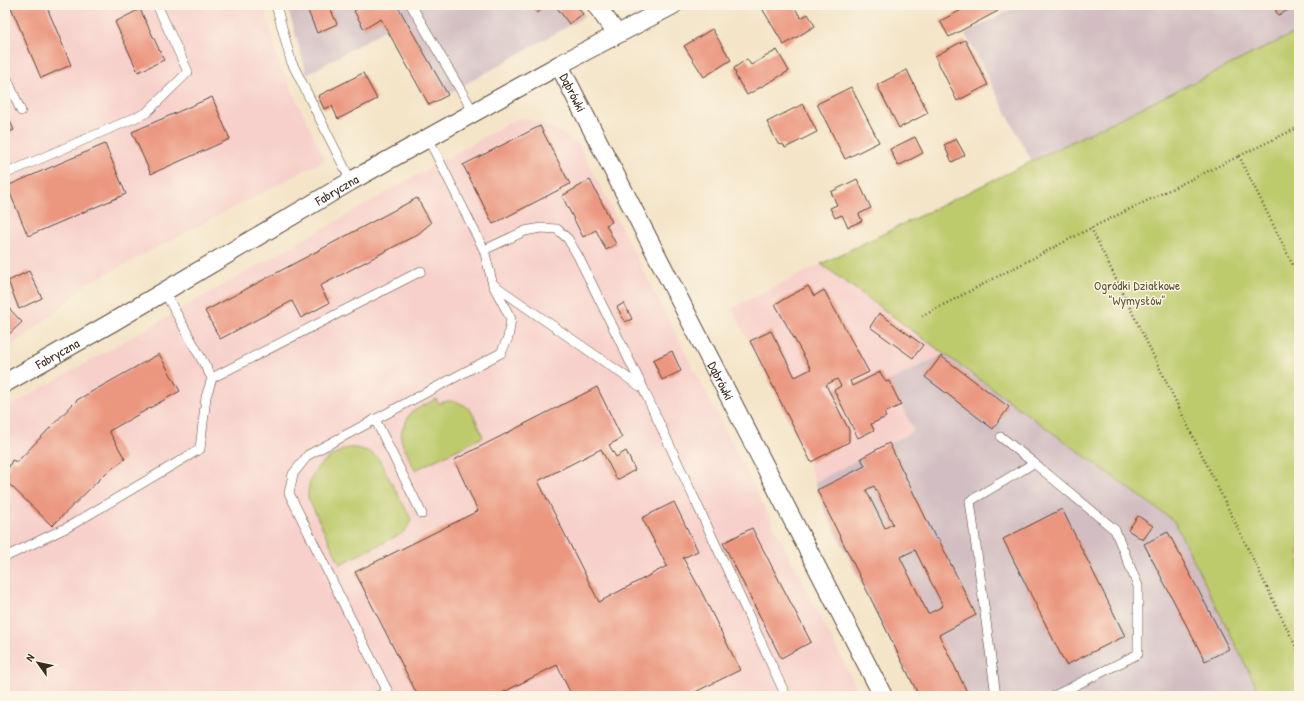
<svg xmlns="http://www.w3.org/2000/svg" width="1304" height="701" font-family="'Patrick Hand',sans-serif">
<rect width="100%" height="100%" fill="#fcf5e5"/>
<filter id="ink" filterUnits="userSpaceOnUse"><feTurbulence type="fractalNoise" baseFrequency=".025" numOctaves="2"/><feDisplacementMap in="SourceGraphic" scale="8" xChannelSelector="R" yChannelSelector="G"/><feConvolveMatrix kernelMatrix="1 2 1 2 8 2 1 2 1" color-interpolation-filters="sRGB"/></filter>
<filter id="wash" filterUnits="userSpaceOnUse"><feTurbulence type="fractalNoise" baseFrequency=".012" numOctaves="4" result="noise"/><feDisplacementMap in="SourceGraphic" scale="16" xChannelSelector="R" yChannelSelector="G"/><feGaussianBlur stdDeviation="0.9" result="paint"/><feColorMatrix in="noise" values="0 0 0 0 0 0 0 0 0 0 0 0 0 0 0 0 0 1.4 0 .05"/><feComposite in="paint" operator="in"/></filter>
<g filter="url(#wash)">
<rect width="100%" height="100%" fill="#f4e5c9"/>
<!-- built -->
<g fill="#f7d0cb">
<path d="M5,5H262L266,13L279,63L325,160L85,285L53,314L5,351Z"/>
<path d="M525,118L550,127L578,143L861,696H5V409L516,119Z"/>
<path d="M821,264L944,354L889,381L914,431L815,482L807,459L732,308Z"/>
</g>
<!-- industrial -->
<g fill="#d2bec2">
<path d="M287,5H577L586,16L429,105L386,29L307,75Z"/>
<path d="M1019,5H1299V31L1032,162L965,34Z"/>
<path d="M944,354L1174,521L1261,696H918L825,511L815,482L914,431L889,381Z"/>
</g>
<!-- green -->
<g fill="#becb6d" stroke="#7c7a46">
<path d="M1299,31V696H1261L1174,521L821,264Z"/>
<path d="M436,399L439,404C449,398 464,402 471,411C476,418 479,428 483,437L415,470L403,445L401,439L402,430L411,412Z"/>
<path d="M347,448C360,447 372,451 380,461L411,519C409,527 406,530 399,535L340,564L308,498C308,469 323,460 347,448Z"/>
</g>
<g id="blocks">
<!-- building -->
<g fill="#eb967f" fill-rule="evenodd">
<path d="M10,5H46L71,65L41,78Z"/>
<path d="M309,5H329L337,24L317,33L306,6Z"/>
<path d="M364,5H397L448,95L429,105L381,19L364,29L354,11Z"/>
<path d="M531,5H548L537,13Z"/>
<path d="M555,5H576L583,14L569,24Z"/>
<path d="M760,5H793L801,18L808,14L815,26L784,45Z"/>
<path d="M971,5H995L998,11L949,37L940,21Z"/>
<path d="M1273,5H1296L1297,6L1278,15Z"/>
<path d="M140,9L164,60L138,72L115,22Z"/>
<path d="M712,29L731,60L704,77L684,46Z"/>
<path d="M965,40L988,85L957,101L935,56Z"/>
<path d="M777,50L789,71L747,95L735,75L736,74L734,68L747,59L751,65Z"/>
<path d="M907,70L928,113L899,128L877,85Z"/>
<path d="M363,73L377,99L338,119L332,106L324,109L318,96Z"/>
<path d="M851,87L879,142L845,159L817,104Z"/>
<path d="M212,97L230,139L151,174L132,132Z"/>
<path d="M803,104L817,132L785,148L784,145L778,144L767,122Z"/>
<path d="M5,110L14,130L5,134Z"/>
<path d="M540,126L570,184L493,224L463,165Z"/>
<path d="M915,137L923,153L898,166L890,149Z"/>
<path d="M956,139L965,155L952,162L944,145Z"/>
<path d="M105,144L126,194L28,236L7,186Z"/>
<path d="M857,179L871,208L859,214L862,221L848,227L842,215L835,218L830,208L837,205L831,192Z"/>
<path d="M590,180L612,222L606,225L616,244L606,250L596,230L583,237L562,196Z"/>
<path d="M417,198L431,223L418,234L320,286L329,303L301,318L292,301L220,339L205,311Z"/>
<path d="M29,271L42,298L19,309L8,281Z"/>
<path d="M808,286L814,296L824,290L869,372L850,381L852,386L880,372L886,382L889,381L901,405L884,413L886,417L871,424L874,430L858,438L834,390L841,386L837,379L826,385L849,430V442L811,462L750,341L771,331L795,377L811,369L775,304Z"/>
<path d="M624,303L632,319L625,322L617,307Z"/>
<path d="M5,304L22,322L5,338Z"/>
<path d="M879,313L923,345L913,358L870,327Z"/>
<path d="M672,351L681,371L662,380L653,360Z"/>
<path d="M159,354L180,391L109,431L125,459L106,473L52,526L5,480V476L12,460L17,462L77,400Z"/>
<path d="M941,356L1009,407L993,429L925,377Z"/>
<path d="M597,387L622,438L609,445L616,457L626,451L635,470L617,480L601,449L538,481L599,602L667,566L642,518L674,502L698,551L683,558L701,591L740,670L687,696H572L557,665L496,696H418L355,572L478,511L454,460Z"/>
<path d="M889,443L936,539L938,538L976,615L939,635L969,696H919L817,490L865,466L861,458ZM874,486L893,524L885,528L866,490ZM915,550L943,606L928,614L900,557Z"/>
<path d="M1062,509L1125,636L1066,665L1003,539Z"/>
<path d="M1138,516L1153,526L1143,540L1128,530Z"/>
<path d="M752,528L811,642L781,658L723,543Z"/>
<path d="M1168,532L1229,649L1205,661L1144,544Z"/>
</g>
</g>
</g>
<g filter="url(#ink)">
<use href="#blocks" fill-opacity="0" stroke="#574638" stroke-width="1"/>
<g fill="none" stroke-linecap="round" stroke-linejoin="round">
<!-- service casing -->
<g stroke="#574638" stroke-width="10">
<g id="service">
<path d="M276,5L291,61L351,181"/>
<path d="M411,5L474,113"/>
<path d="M5,74L21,111"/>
<path d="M5,174L146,113L188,72L157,5"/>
<path d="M484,250L525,231L541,228L557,229L568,239L578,256L643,388L786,696"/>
<path d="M494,285L641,387"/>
<path d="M212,378L421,271"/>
<path d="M375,419L422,514"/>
<path d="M1001,437L1034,463"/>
<path d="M5,557L68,527L200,449L206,397L212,378L164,291"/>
<path d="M378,696L388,691"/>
<path d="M390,696L350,617L289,493L293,474L308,455L501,353L508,338L511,319L493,285L484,250L428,138"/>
<path d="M996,696L970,501L1034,463L1115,530L1138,586V654L1054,696"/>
</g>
</g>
<!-- minor casing -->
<g stroke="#574638" stroke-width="20">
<g id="minor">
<path d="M596,5L617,34"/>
<path id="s1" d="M559,65L883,696"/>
<path id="s2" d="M5,383L111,323L351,181L559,65L673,5"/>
</g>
</g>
<!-- path -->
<g stroke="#574638" stroke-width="2.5" stroke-dasharray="1 3" stroke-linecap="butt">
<path d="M1239,156L1299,277"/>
<path d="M1091,228L1299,653"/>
<path d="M922,316L1091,228L1299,127"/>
</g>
<!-- service -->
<use href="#service" stroke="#fff" stroke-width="9"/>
<!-- minor -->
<use href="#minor" stroke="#fff" stroke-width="18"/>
</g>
</g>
<g text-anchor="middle" stroke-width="3" stroke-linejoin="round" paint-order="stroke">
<!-- street labels -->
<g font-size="13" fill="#3b2a1e" stroke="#fcf5e5">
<text dy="5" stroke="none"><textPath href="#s1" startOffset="31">Dąbrówki</textPath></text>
<text dy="5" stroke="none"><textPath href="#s2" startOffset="384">Fabryczna</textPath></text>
<text dy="5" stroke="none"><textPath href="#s2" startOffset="60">Fabryczna</textPath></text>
<text dy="5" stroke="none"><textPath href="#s1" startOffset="355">Dąbrówki</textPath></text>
</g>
<!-- park labels -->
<g font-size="13" fill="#5c5232" stroke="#fcf5e5">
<text x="1137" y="290">Ogródki Działkowe<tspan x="1137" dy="15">"Wymysłów"</tspan></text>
</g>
</g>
<!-- margin -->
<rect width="1304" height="701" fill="none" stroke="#fcf5e5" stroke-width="20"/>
<!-- north arrow -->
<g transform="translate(38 663) rotate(303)" stroke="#fcf5e5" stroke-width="3" paint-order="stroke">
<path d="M0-3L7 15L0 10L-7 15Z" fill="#3b2a1e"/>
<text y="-6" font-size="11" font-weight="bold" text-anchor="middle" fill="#3b2a1e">N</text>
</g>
</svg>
